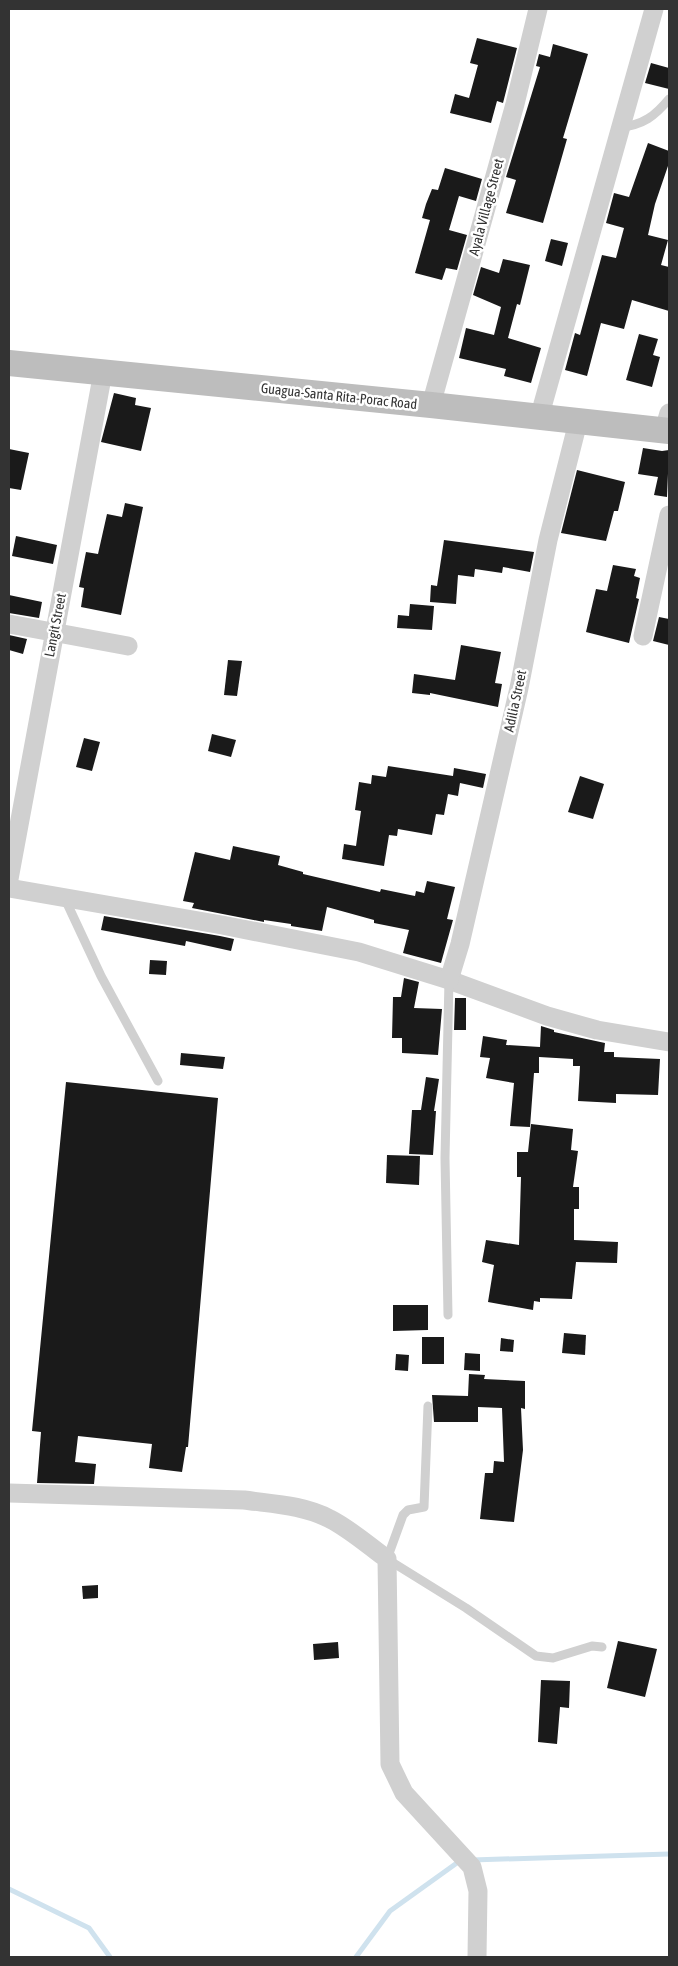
<svg xmlns="http://www.w3.org/2000/svg" width="678" height="1966" font-family="'Asap Condensed',sans-serif">
<rect width="100%" height="100%" fill="#fff"/>
<g fill="none" stroke-linecap="round" stroke-linejoin="round">
<!-- stream -->
<g stroke="#cfe2ee" stroke-width="5">
<path d="M472,1860L669,1854"/>
<path d="M9,1889L89,1928L110,1957"/>
<path d="M356,1957L390,1911L461,1860"/>
</g>
</g>
<!-- building -->
<g fill="#1a1a1a">
<path d="M477,38L517,48L503,103L497,101L491,123L450,113L455,94L469,98L478,65L470,63Z"/>
<path d="M553,44L588,54L563,138L567,139L543,223L506,213L516,180L506,177L540,67L536,66L539,54L550,57Z"/>
<path d="M651,63L669,68V89L645,83Z"/>
<path d="M648,143L669,151V163L655,204L648,235L668,240L661,265L669,267V311L632,300L624,329L601,323L587,376L565,370L575,333L580,335L602,255L616,258L624,228L606,223L614,193L629,197Z"/>
<path d="M445,168L482,179L476,201L459,196L449,230L467,235L457,270L446,268L442,280L415,273L430,220L422,218L426,204L432,189L438,190Z"/>
<path d="M551,239L568,243L562,266L545,261Z"/>
<path d="M503,259L530,265L520,305L517,304L508,338L541,348L531,383L504,376L506,369L459,358L466,328L494,335L501,307L473,295L481,267L499,273Z"/>
<path d="M639,334L658,339L653,355L660,357L652,387L626,380Z"/>
<path d="M114,393L136,398L135,405L151,408L141,451L101,442Z"/>
<path d="M643,448L662,451L669,450L667,497L654,495L658,477L638,474Z"/>
<path d="M9,449L29,453L21,490L9,488Z"/>
<path d="M577,470L625,482L618,511H614L606,541L561,533Z"/>
<path d="M125,503L143,507L121,615L81,607L84,588L79,587L86,552L98,554L107,514L122,517Z"/>
<path d="M16,536L57,545L53,564L12,556Z"/>
<path d="M444,540L534,552L530,572L503,567L502,573L475,569L474,577L458,575L456,604L430,602L431,585L437,586Z"/>
<path d="M613,565L636,569L634,576L640,578L636,598L639,599L629,643L586,632L596,589L607,591Z"/>
<path d="M9,595L42,602L39,618L9,613Z"/>
<path d="M410,604L434,606L432,630L397,628L398,615L409,616Z"/>
<path d="M659,617L669,619V645L653,641Z"/>
<path d="M9,635L27,639L23,654L9,650Z"/>
<path d="M461,645L501,652L495,683L502,684L498,707L430,693V695L412,693L414,674L455,680Z"/>
<path d="M228,660L242,661L237,696L224,695Z"/>
<path d="M212,734L236,740L231,757L208,751Z"/>
<path d="M84,738L100,742L92,771L76,767Z"/>
<path d="M388,766L453,776L454,768L486,774L483,788L460,783L458,796L448,794L444,815L436,814L432,835L398,829L397,836L389,835L384,866L342,859L344,844L356,846L361,811L355,810L359,782L371,784L372,775L386,777Z"/>
<path d="M580,776L604,784L593,819L568,812Z"/>
<path d="M233,846L280,856L278,865L303,872V874L380,892L381,889L415,896L416,891L424,893L427,881L455,887L447,919L453,920L441,963L403,953L409,930L374,923V920L327,907L322,931L291,926V924L264,920V922L192,908L194,903L183,901L195,852L230,860Z"/>
<path d="M104,916L220,936L234,939L231,951L186,941L185,946L101,930Z"/>
<path d="M150,960L167,961L166,975L149,974Z"/>
<path d="M404,978L419,982L414,1008L442,1009L438,1055L402,1053V1038H392L393,997H401Z"/>
<path d="M455,998H466V1030H454Z"/>
<path d="M541,1026L554,1030V1032L605,1043L604,1052H614V1057L660,1059L658,1095L616,1094V1103L578,1101L580,1066H573V1059L539,1057V1073H534L530,1127L510,1126L514,1083L486,1078L490,1058L480,1057L483,1036L507,1040L506,1045L540,1047Z"/>
<path d="M181,1053L225,1057L223,1069L180,1065Z"/>
<path d="M426,1077L439,1079L434,1111H436L433,1155L409,1154L412,1110H421Z"/>
<path d="M66,1082L218,1098L188,1447H186L182,1472L149,1468L152,1444L78,1436L75,1462L96,1464L94,1484L37,1483L41,1432L32,1431Z"/>
<path d="M531,1124L573,1129L571,1150L578,1151L573,1187H579V1209H574V1240L618,1242L617,1263L576,1262L572,1299L540,1298V1302L534,1301L533,1310L488,1302L494,1265L482,1262L486,1240L519,1245L521,1177H517V1152H528Z"/>
<path d="M387,1155L420,1156L419,1185L386,1183Z"/>
<path d="M393,1305H428V1330L393,1331Z"/>
<path d="M564,1333L586,1335L585,1355L562,1353Z"/>
<rect x="422" y="1337" width="22" height="27"/>
<path d="M501,1338L514,1340L513,1352L500,1351Z"/>
<path d="M465,1353L480,1354V1371L464,1370Z"/>
<path d="M396,1354L409,1355L408,1371L395,1370Z"/>
<path d="M469,1374L485,1375L484,1379L525,1381V1409L521,1408L523,1450L514,1522L480,1519L485,1473H493L494,1461L504,1462L502,1408L478,1407V1422H434L432,1395L468,1396Z"/>
<path d="M98,1585V1598L83,1599L82,1586Z"/>
<path d="M618,1641L657,1649L645,1697L607,1688Z"/>
<path d="M338,1642L339,1658L314,1660L313,1644Z"/>
<path d="M541,1680L570,1681L569,1708L560,1707L557,1744L538,1742Z"/>
</g>
<g fill="none" stroke-linecap="round" stroke-linejoin="round">
<!-- lane -->
<g stroke="#d0d0d0" stroke-width="9">
<path d="M621,127C643,125 655,116 669,99"/>
<path d="M65,899L101,976L158,1081"/>
<path d="M448,1315L445,1158L449,980"/>
<path d="M428,1406L424,1507L408,1510L403,1515L387,1559L466,1608L536,1656L553,1658L592,1646L602,1647"/>
</g>
<!-- street -->
<g stroke="#d0d0d0" stroke-width="19">
<path d="M431,405L515,104L538,9"/>
<path d="M539,418L654,9"/>
<path d="M664,430L669,413"/>
<path d="M9,624L128,646"/>
<path d="M643,636L669,515"/>
<path d="M9,879L103,372"/>
<path d="M9,888L222,925L359,952L449,980L547,1016L597,1030L669,1042"/>
<path d="M449,980L460,944L519,688L548,540L578,422"/>
<path d="M9,1493L244,1500C273,1504 304,1505 330,1519C350,1529 369,1546 387,1559L390,1764L404,1793L472,1867L478,1891L477,1957"/>
</g>
<!-- secondary -->
<path stroke="#bdbdbd" stroke-width="26" d="M9,363L431,405L669,431"/>
</g>
<g text-anchor="middle" stroke-width="5" stroke-linejoin="round" paint-order="stroke">
<!-- street labels -->
<g font-size="14" fill="#333" stroke="#fff">
<text transform="translate(486 207) rotate(-75)" y="5">Ayala Village Street</text>
<text transform="translate(339 396) rotate(6)" y="5">Guagua-Santa Rita-Porac Road</text>
<text transform="translate(55 625) rotate(-79)" y="5">Langit Street</text>
<text transform="translate(515 701) rotate(-78)" y="5">Adilia Street</text>
</g>
</g>
<!-- border -->
<rect width="678" height="1966" fill="none" stroke="#333333" stroke-width="20"/>
</svg>
